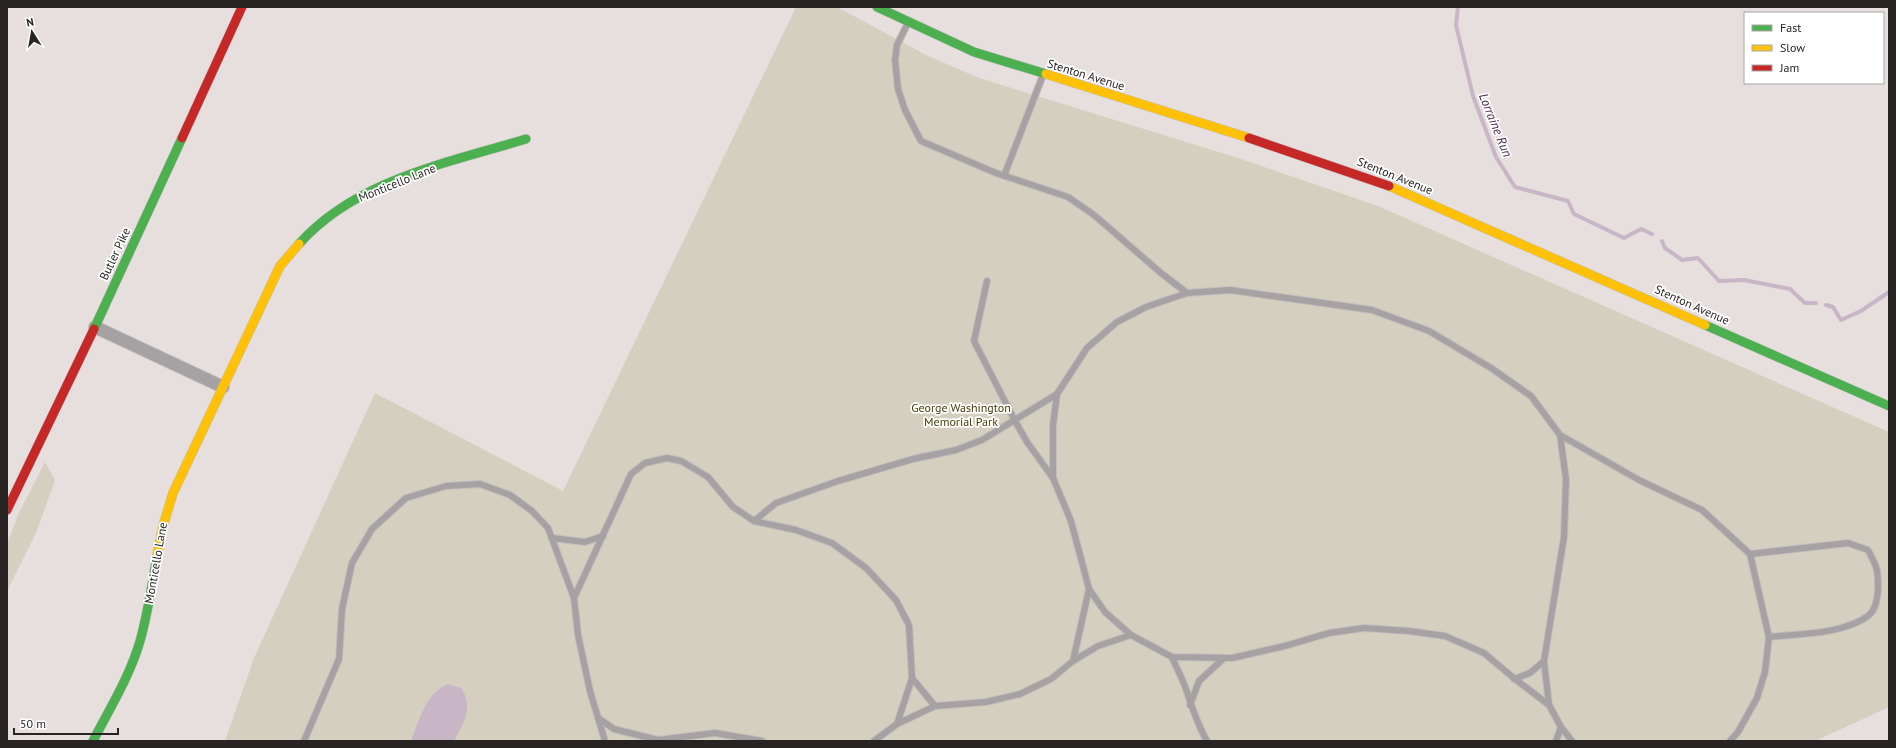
<svg xmlns="http://www.w3.org/2000/svg" width="1896" height="748" font-family="'PT Sans',sans-serif">
<rect width="100%" height="100%" fill="#e6dfde"/>
<!-- green -->
<g fill="#d4cfbe">
<path d="M796,7H837L928,56L979,78L1238,158L1378,206L1889,432V707L1815,741H225L254,658L375,393L563,491Z"/>
<path d="M45,462L55,480L36,533L7,591V544L18,515Z"/>
</g>
<!-- water -->
<path fill="#c8b6c7" d="M448,684L461,688C474,707 464,723 454,741H411C419,721 426,692 448,684Z"/>
<g fill="none" stroke-linecap="round" stroke-linejoin="round">
<!-- stream -->
<g stroke="#c8b6c7" stroke-width="4">
<path d="M1458,7L1456,25L1473,96L1496,157L1515,187L1568,201L1574,214L1624,238L1641,229L1652,234"/>
<path d="M1662,241L1665,248L1682,260L1698,258L1719,281L1744,280L1790,289L1805,303H1816"/>
<path d="M1826,305L1833,307L1841,320L1861,311L1889,292"/>
</g>
<!-- lane casing -->
<g stroke="#c3bebd" stroke-width="8">
<g id="lane">
<path d="M908,23L897,45L895,60L898,89L905,110L921,141L996,173L1068,197L1094,215L1161,273L1187,293"/>
<path d="M1004,176L1043,75"/>
<path d="M987,281L974,341L1014,419L1027,442L1053,478"/>
<path d="M1560,435L1639,480L1702,510L1750,554L1769,637L1765,672L1757,698L1738,732L1730,741"/>
<path d="M754,521L796,530L832,543L866,568L896,600L909,625L912,678L897,724L874,741"/>
<path d="M552,538L585,542L603,536"/>
<path d="M1750,554L1848,543L1868,550C1878,569 1878,569 1878,590C1877,599 1876,609 1869,615C1846,634 1798,634 1769,637"/>
<path d="M1172,657C1176,667 1182,678 1186,689C1192,707 1197,724 1207,741"/>
<path d="M1073,661L1089,589"/>
<path d="M912,678L935,706"/>
<path d="M1514,679L1530,673L1544,661"/>
<path d="M1190,705L1199,681L1224,658"/>
<path d="M1549,705L1544,661L1564,537L1566,479L1560,435L1531,396L1491,368L1429,331L1372,310L1230,290L1187,293L1146,307L1117,322L1087,348L1057,394L1053,425V478L1071,521L1089,589L1105,612L1131,635L1172,657L1232,658L1285,646L1329,633L1364,628L1409,631L1445,636L1484,653L1515,679L1549,705L1561,727L1556,741"/>
<path d="M598,718L614,729L658,740L715,733L762,741"/>
<path d="M897,724L935,706L986,702L1020,694L1051,679L1073,661L1098,646L1131,635"/>
<path d="M1561,727L1572,741"/>
<path d="M304,741L339,659L342,609L352,563L372,529L406,498L446,486L480,484L510,495L532,511L548,528L574,598"/>
<path d="M605,741L590,691L578,635L574,598L631,474L645,463L667,458L681,461L708,477L733,507L754,521L776,503L838,481L913,459L956,450L982,440L1057,394"/>
</g>
</g>
<!-- street casing -->
<g stroke="#c3bebd" stroke-width="14">
<path id="street" d="M95,327L223,387"/>
</g>
<!-- fast casing -->
<g stroke="#c3bebd" stroke-width="10">
<g id="fast">
<path d="M877,7L974,52L1046,74"/>
<path d="M299,244C356,180 447,163 526,139"/>
<path d="M1705,325L1889,406"/>
<path d="M94,329L182,138"/>
<path d="M93,741C110,708 130,676 140,641C148,613 152,584 157,556"/>
</g>
</g>
<!-- slow casing -->
<g stroke="#c3bebd" stroke-width="10">
<g id="slow">
<path d="M1046,74L1249,138"/>
<path d="M1389,186L1705,325"/>
<path d="M157,556L163,526L173,493L280,266L299,244"/>
</g>
</g>
<!-- jam casing -->
<g stroke="#c3bebd" stroke-width="10">
<g id="jam">
<path d="M182,138L242,7"/>
<path d="M1249,138L1389,186"/>
<path d="M7,510L94,329"/>
</g>
</g>
<!-- lane -->
<use href="#lane" stroke="#a6a1a2" stroke-width="6"/>
<!-- street -->
<use href="#street" stroke="#a6a1a2" stroke-width="12"/>
<!-- fast -->
<use href="#fast" stroke="#4caf50" stroke-width="9"/>
<!-- slow -->
<use href="#slow" stroke="#ffc107" stroke-width="9"/>
<!-- jam -->
<use href="#jam" stroke="#c62828" stroke-width="9"/>
</g>
<g text-anchor="middle" stroke-width="3.5" stroke-linejoin="round" paint-order="stroke">
<!-- street labels -->
<g font-size="12" fill="#282423" stroke="#fff">
<text transform="translate(1086 75) rotate(17)" y="4">Stenton Avenue</text>
<text transform="translate(1395 176) rotate(22)" y="4">Stenton Avenue</text>
<text transform="translate(397 183) rotate(-22)" y="4">Monticello Lane</text>
<text transform="translate(115 254) rotate(-65)" y="4">Butler Pike</text>
<text transform="translate(1692 305) rotate(24)" y="4">Stenton Avenue</text>
<text transform="translate(156 563) rotate(-80)" y="4">Monticello Lane</text>
</g>
<!-- park labels -->
<g font-size="12" fill="#484006" stroke="#fff">
<text x="961" y="412">George Washington<tspan x="961" dy="14">Memorial Park</tspan></text>
</g>
<!-- water labels -->
<g font-size="13" font-style="italic" fill="#46264a" stroke="#fff">
<text transform="translate(1496 125) rotate(68)" y="5">Lorraine Run</text>
</g>
</g>
<!-- border -->
<rect width="1896" height="748" fill="none" stroke="#282423" stroke-width="16"/>
<!-- legend -->
<rect x="1744" y="12" width="140" height="72" fill="#ffffff" stroke="#a9a7a7"/>
<rect x="1752" y="25" width="20" height="6" fill="#4caf50" stroke="#a9a7a7"/>
<text x="1780" y="32" font-size="12" fill="#282423">Fast</text>
<rect x="1752" y="45" width="20" height="6" fill="#ffc107" stroke="#a9a7a7"/>
<text x="1780" y="52" font-size="12" fill="#282423">Slow</text>
<rect x="1752" y="65" width="20" height="6" fill="#c62828" stroke="#a9a7a7"/>
<text x="1780" y="72" font-size="12" fill="#282423">Jam</text>
<!-- north arrow -->
<g transform="translate(32 32) rotate(349)" stroke="#ffffff" stroke-width="3" paint-order="stroke">
<path d="M0-3L7 15L0 10L-7 15Z" fill="#282423"/>
<text y="-6" font-size="11" font-weight="bold" text-anchor="middle" fill="#282423">N</text>
</g>
<!-- scale -->
<path d="M14 728v6h104v-6" fill="none" stroke="#282423" stroke-width="2"/>
<text x="20" y="728" font-size="12" fill="#282423" stroke="#ffffff" stroke-width="3" paint-order="stroke">50 m</text>
</svg>
